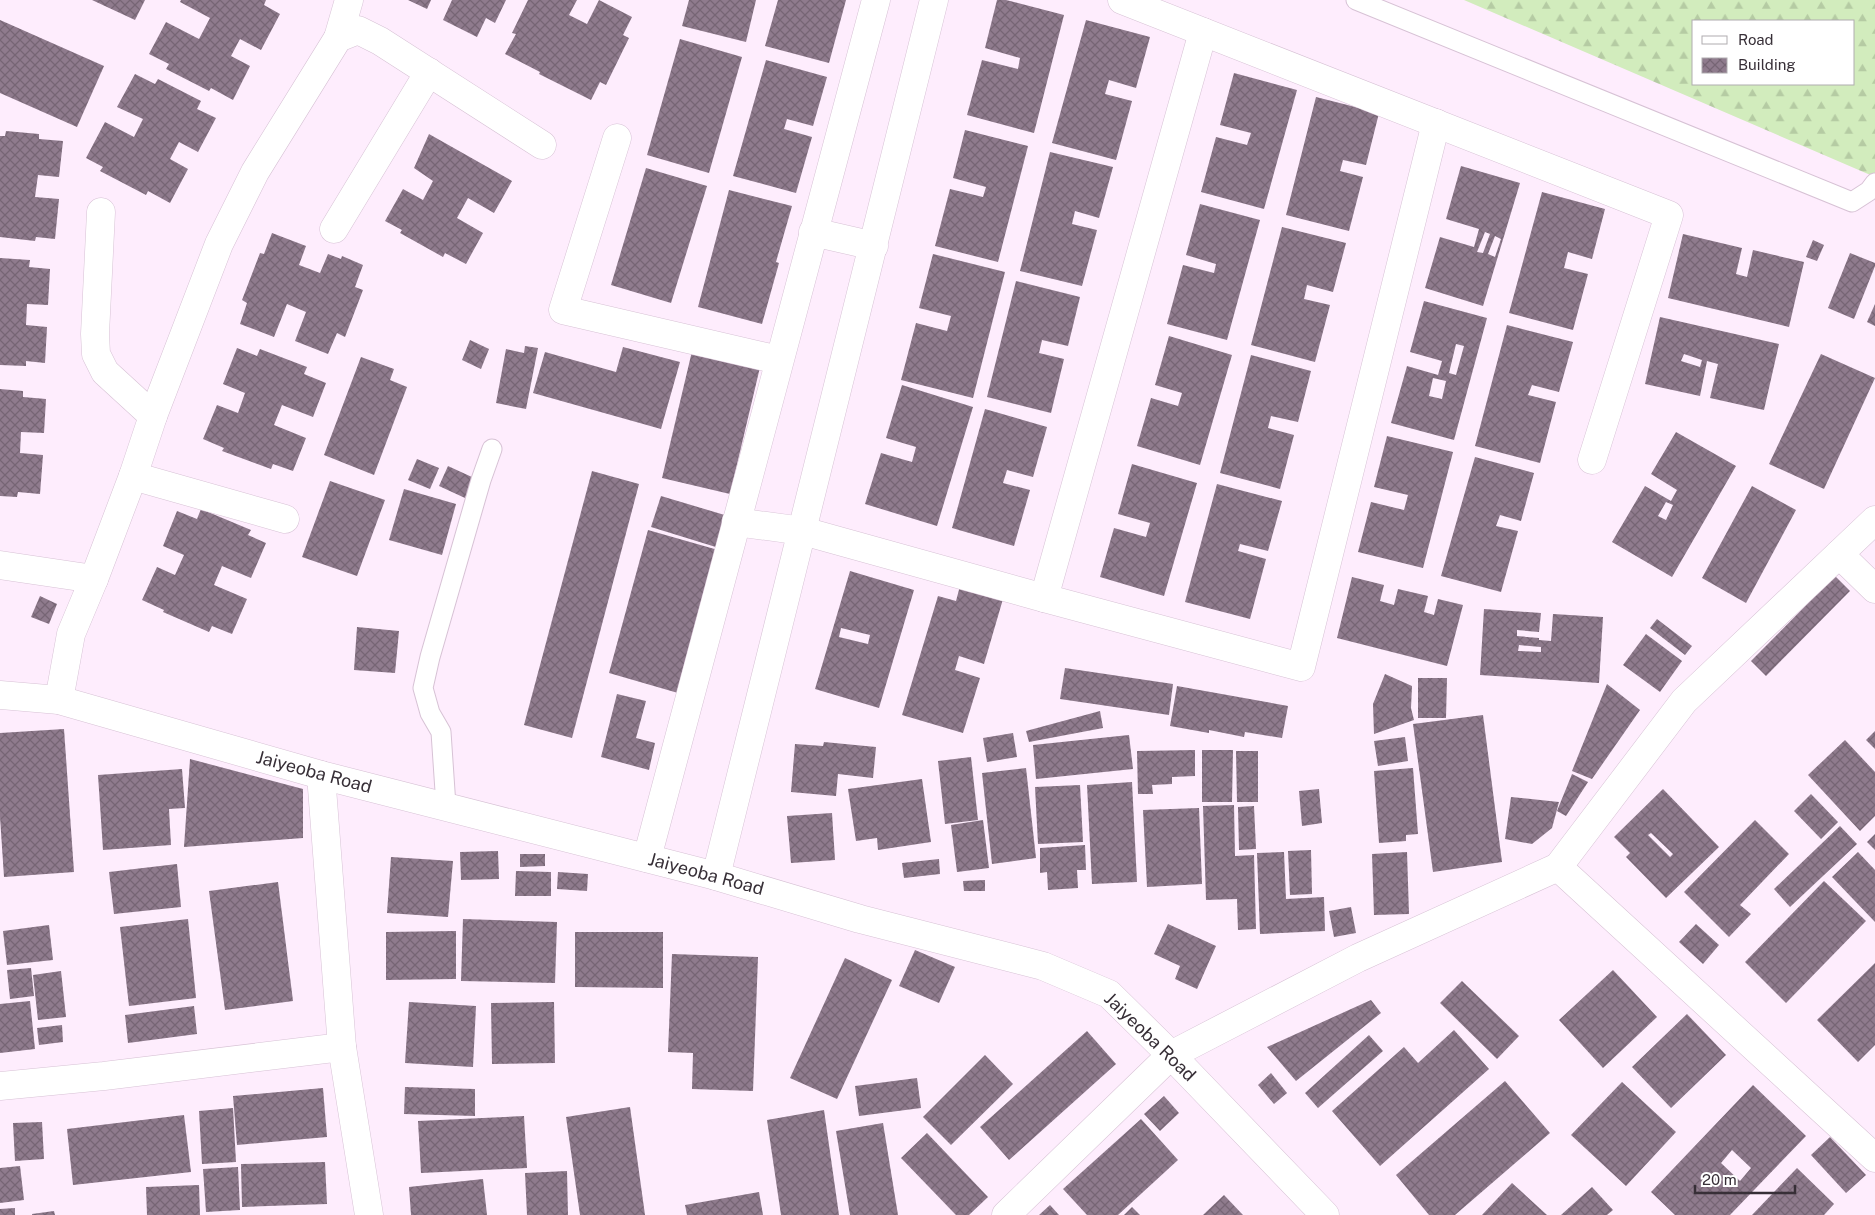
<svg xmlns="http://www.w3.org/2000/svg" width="1875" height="1215" font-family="'Public Sans',sans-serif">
<defs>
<pattern id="forest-firs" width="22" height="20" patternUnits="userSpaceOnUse" patternTransform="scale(1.25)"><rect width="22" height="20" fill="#d2ecbd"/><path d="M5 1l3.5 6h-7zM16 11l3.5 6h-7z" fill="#b5cba3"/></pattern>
<pattern id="building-cross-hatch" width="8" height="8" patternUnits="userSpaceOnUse" patternTransform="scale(1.25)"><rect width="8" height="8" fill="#8f7b8d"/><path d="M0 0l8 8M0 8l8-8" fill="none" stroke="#766574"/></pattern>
</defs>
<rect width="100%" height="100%" fill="#feedfd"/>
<!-- forest -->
<path fill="url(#forest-firs)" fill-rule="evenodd" d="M1464,0H1875V177ZM1694,21H1854V84H1694Z"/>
<!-- building -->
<g fill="url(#building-cross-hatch)" fill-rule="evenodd">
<path d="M92,0H145L135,20Z"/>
<path d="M181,0H266L264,5L280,14L261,50L240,39L231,56L250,66L233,100L211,88L209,91L166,69L169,64L149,54L166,22L199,39L210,18L180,2Z"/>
<path d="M408,0H431L427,9Z"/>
<path d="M452,0H506L495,23L486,18L477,37L443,20Z"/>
<path d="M528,0H577L569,15L587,24L599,0L632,17L623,35L629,38L606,85L600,82L591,100L539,74L540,72L505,54L516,34L512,33Z"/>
<path d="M689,0H756L746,42L682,26Z"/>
<path d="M778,0H846L829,63L765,46Z"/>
<path d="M997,0H1006L1064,15L1034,133L967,115L982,60L1018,69L1020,58L985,48Z"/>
<path d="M0,20L104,66L77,127L0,93Z"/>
<path d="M1086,20L1150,37L1136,88L1109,80L1105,94L1132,101L1116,160L1052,143Z"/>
<path d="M680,39L742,57L709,173L647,155Z"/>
<path d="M766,60L827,77L813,126L787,119L784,129L812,137L796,193L733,176Z"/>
<path d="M1234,73L1297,90L1264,209L1201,192L1216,137L1247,145L1251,133L1220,125Z"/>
<path d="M135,74L155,84L158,79L201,101L197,109L216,118L198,152L179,142L170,159L188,169L170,203L148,191L146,195L100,171L103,167L86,158L105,122L134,137L143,119L117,107Z"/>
<path d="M1316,97L1379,113L1366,165L1343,160L1340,171L1363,177L1349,231L1286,215Z"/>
<path d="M965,130L1028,146L998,262L935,246L950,189L983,197L986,187L953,178Z"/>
<path d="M6,131L39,134V139L63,141L59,177L38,175L35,197L59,199L55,239L36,237L35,241L0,237V136H5Z"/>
<path d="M429,134L512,181L494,213L468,198L457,218L483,233L466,264L445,253L443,257L400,233L402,230L385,221L403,189L423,200L433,181L414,168Z"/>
<path d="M1050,152L1113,167L1099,218L1075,211L1072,224L1097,230L1082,286L1020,271Z"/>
<path d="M1461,166L1520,183L1483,306L1425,288L1440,237L1474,247L1479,229L1446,219ZM1485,232L1490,234L1483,253L1477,252ZM1495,236L1501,239L1495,257L1488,254Z"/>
<path d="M646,168L707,186L671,303L611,285Z"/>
<path d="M729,190L792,206L776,262L779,263L762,324L698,307Z"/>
<path d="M1542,192L1605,209L1592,259L1568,252L1564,268L1588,274L1573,330L1509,313Z"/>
<path d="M1200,204L1260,220L1227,340L1167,324L1183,265L1214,273L1216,264L1186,255Z"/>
<path d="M1282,227L1346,243L1333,292L1307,285L1304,299L1330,305L1315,362L1251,345Z"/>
<path d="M272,233L306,246L299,265L320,273L328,254L341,259L342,256L363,265L355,287L363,290L345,337L337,333L328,354L295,341L306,312L287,304L274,337L240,324L247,303L242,300L260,253L264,254Z"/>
<path d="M1683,234L1742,248L1736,274L1747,277L1753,250L1804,262L1789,327L1668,298Z"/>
<path d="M1813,240L1824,245L1817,261L1806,257Z"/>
<path d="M1850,253L1875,263V266L1854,319L1828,308Z"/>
<path d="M933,254L1005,272L973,398L901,380L916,323L947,331L951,316L919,308Z"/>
<path d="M0,258L30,260L29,267L50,269L48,305L27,304L26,325L47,327L45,363L26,361V366L0,365Z"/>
<path d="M1016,281L1080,297L1068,346L1042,340L1039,353L1064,359L1051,413L987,397Z"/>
<path d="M1424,301L1487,318L1454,440L1391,423L1407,366L1438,375L1442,361L1410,352ZM1456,344L1464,346L1456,375L1449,373ZM1433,378L1446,381L1442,399L1429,396Z"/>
<path d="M1875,304V326L1867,322Z"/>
<path d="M1660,317L1779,344L1764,410L1710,398L1718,364L1707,361L1700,396L1645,384ZM1684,354L1702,360L1700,367L1681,361Z"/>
<path d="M1507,325L1573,342L1559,392L1532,385L1528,395L1556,402L1540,463L1475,446Z"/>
<path d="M1169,336L1232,355L1200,465L1137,446L1151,398L1178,406L1182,393L1155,385Z"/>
<path d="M470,340L489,349L481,369L462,360Z"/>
<path d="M525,346L538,348L526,409L496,403L506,349L524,353Z"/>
<path d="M623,347L680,362L661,429L533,393L545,352L616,372Z"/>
<path d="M693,347L761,363L730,494L662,478Z"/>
<path d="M237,348L257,356L260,349L307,367L304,374L326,383L313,417L282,405L274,425L306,438L293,471L273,464L271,469L222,451L224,448L203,439L217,405L238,413L245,393L223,384Z"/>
<path d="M1821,354L1875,378L1824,489L1769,464Z"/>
<path d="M1251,355L1311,371L1298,422L1271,416L1268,428L1294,435L1280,489L1220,473Z"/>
<path d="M361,357L394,369L390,380L407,387L374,475L324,455Z"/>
<path d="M902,385L973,407L937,526L865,504L881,453L912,462L916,447L886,438Z"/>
<path d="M0,389L23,391V397L46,399L44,433L21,432L20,453L43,455L40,494L18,492L17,497L0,496Z"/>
<path d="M985,409L1047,427L1033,477L1007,470L1003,483L1030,490L1014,546L952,528Z"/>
<path d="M1676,432L1736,466L1672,577L1612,542L1645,486L1671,501L1677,490L1651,474ZM1666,502L1673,505L1666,520L1658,516Z"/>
<path d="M1387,436L1453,452L1423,568L1358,552L1371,502L1404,510L1408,495L1374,487Z"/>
<path d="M1475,457L1534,473L1521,521L1500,515L1496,526L1518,531L1501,592L1441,576Z"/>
<path d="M417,459L439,468L430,489L408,480Z"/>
<path d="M1132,464L1197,483L1164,596L1100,577L1114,528L1146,537L1150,523L1118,514Z"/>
<path d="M448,466L474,478L465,498L439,486Z"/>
<path d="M592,471L639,484L572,738L524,725Z"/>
<path d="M330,481L385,500L357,576L302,557Z"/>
<path d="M1217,484L1282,501L1268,551L1240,544L1238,551L1266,559L1250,619L1185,602Z"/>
<path d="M1752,486L1796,510L1746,603L1702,578Z"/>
<path d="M404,489L456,504L442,555L389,540Z"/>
<path d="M661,496L728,516L719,548L651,527Z"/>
<path d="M201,509L251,530L248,535L266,543L251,578L222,566L214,585L247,599L232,634L212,626L209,632L163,612L164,610L142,600L157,567L175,575L184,555L163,546L177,511L197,519Z"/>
<path d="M648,530L718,550L678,693L609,673Z"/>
<path d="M850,571L914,590L879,708L815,689ZM841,628L870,635L868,644L839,637Z"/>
<path d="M1835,576L1850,591L1766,676L1751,661Z"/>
<path d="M1352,577L1384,585L1380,601L1394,605L1398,589L1428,596L1424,612L1434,615L1438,599L1463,605L1447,666L1337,638Z"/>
<path d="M960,586L1003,599L984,664L959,656L955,670L980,678L963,733L902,715L938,596L956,601Z"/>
<path d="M40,596L57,604L49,624L31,617Z"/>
<path d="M1484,609L1541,613L1539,632L1517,630V636L1539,638V640L1551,641L1553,614L1603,617L1599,683L1480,675ZM1519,645L1541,647V652L1518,651Z"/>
<path d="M1657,619L1692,646L1685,655L1650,628Z"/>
<path d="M357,627L399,631L395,673L354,670Z"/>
<path d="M1646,634L1682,661L1660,692L1623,665Z"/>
<path d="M1065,668L1173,684L1169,715L1060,699Z"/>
<path d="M1385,674L1412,686L1411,708L1414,720L1374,734L1373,704Z"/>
<path d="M1418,678H1447L1446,718H1418Z"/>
<path d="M1607,684L1640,710L1592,779L1572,771Z"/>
<path d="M1177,686L1288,706L1282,738L1245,732L1244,737L1209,730V733L1170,726Z"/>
<path d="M617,694L646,701L636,738L655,743L649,770L601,757Z"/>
<path d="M1100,711L1103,728L1029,742L1026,731Z"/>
<path d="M1483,715L1502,862L1433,872L1413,724Z"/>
<path d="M64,729L74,872L4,877L0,817V733Z"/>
<path d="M1875,731V749L1866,740Z"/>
<path d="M1013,733L1017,757L987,762L983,738Z"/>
<path d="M1129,735L1133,769L1036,779L1033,745Z"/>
<path d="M1405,737L1408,761L1378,766L1374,741Z"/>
<path d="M1845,740L1875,772V816L1860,831L1808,775Z"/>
<path d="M824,742L876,747L873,778L838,774L836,796L791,792L795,744L823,746Z"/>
<path d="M1195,750V776L1172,777V784L1152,785L1153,794H1138L1137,751Z"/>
<path d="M1202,750H1233L1232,802H1202Z"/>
<path d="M1236,751H1258V802H1237Z"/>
<path d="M971,757L978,820L945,824L938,761Z"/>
<path d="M190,759L303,789V838L184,847Z"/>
<path d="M1026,768L1036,858L992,864L982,773Z"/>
<path d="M1413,768L1418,834L1406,835V841L1379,843L1374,771Z"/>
<path d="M182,769L185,808L169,809L171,845L103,850L98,775Z"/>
<path d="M1572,774L1588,782L1566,816L1557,811Z"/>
<path d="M922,779L931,842L878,850L877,838L856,841L848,789Z"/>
<path d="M1132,782L1137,882L1092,884L1087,785Z"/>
<path d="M1080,785L1083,842L1038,844L1035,787Z"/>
<path d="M1319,789L1322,823L1302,826L1299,791Z"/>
<path d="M1663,789L1719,847L1666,898L1626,857L1630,853L1614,837ZM1651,833L1673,854L1670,857L1648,835Z"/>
<path d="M1811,794L1838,822L1821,839L1794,811Z"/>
<path d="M1511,797L1559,802L1552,828L1532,844L1505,839Z"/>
<path d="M1234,805L1235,856L1254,855L1256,929L1238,930L1237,899L1206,900L1203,806Z"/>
<path d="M1254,806L1256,849L1239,850L1238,807Z"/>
<path d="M1199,808L1202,884L1147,887L1143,810Z"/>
<path d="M832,813L835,860L791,863L787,816Z"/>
<path d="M983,820L989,868L957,872L951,825Z"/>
<path d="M1755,820L1789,854L1740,905L1751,914L1729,937L1684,892Z"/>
<path d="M1840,826L1857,844L1790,907L1774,889Z"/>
<path d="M1875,834V850L1867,842Z"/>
<path d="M1085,845L1086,870H1077L1078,888L1048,890L1047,872L1040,873V848Z"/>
<path d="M1311,850L1312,894L1290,895L1288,851Z"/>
<path d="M498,851L499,879L461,880L460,852Z"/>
<path d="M1284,852L1286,899L1324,897L1325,931L1260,934L1257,853Z"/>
<path d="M1407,852L1409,914L1374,915L1372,854Z"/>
<path d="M1858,852L1875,870V922L1832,877Z"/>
<path d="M520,854H545V866L520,867Z"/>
<path d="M391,857L453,861L448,917L387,913Z"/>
<path d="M939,859L940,874L904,878L902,863Z"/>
<path d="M177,864L181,907L114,914L109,872Z"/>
<path d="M516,871L551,872V896H515Z"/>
<path d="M558,872L588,874L587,891L557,889Z"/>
<path d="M985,880V891H964L963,881Z"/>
<path d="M1824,881L1866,921L1786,1003L1745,962Z"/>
<path d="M278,882L293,1001L225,1010L209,891Z"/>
<path d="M1351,907L1356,933L1334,937L1329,911Z"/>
<path d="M188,919L196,998L129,1006L120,927Z"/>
<path d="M463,919L557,922L555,983L461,981Z"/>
<path d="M1168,924L1216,946L1197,989L1175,979L1180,966L1154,954Z"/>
<path d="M1696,924L1719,945L1703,964L1679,942Z"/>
<path d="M49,925L53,960L7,965L3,931Z"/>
<path d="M456,931V979L386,980V932Z"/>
<path d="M575,932H663V988L575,987Z"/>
<path d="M915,950L955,967L939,1003L899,986Z"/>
<path d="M672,954L758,957L753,1091L692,1089L693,1053L668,1052Z"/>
<path d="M845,958L892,980L837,1099L790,1078Z"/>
<path d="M1875,963V1045L1858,1062L1817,1020Z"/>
<path d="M31,968L34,996L10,999L7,970Z"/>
<path d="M1613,970L1657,1017L1603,1068L1559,1020Z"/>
<path d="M61,971L66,1017L38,1020L33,975Z"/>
<path d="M1462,981L1519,1036L1497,1059L1440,1003Z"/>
<path d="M1371,1000L1381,1013L1296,1081L1267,1047Z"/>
<path d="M30,1001L35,1049L0,1053V1004Z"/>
<path d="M409,1002L476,1006L473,1067L405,1063Z"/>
<path d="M554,1002L555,1063L492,1064L491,1003Z"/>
<path d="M194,1006L197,1034L128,1043L125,1015Z"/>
<path d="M1687,1014L1726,1055L1671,1108L1632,1067Z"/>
<path d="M62,1025L63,1042L39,1045L37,1028Z"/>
<path d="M1454,1030L1489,1069L1380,1166L1332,1111L1404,1047L1418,1063Z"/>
<path d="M1087,1031L1116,1064L1009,1160L980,1127Z"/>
<path d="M1369,1035L1383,1051L1318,1108L1305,1093Z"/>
<path d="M985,1055L1013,1084L951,1145L923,1117Z"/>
<path d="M1271,1073L1287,1093L1274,1104L1258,1085Z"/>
<path d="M917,1078L921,1108L859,1116L855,1086Z"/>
<path d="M1505,1081L1550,1133L1455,1215H1429L1396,1175Z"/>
<path d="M1622,1082L1676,1132L1626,1186L1571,1135Z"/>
<path d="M1753,1085L1806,1136L1730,1215H1675L1651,1192ZM1732,1150L1751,1168L1740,1181L1721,1163Z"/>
<path d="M405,1087L475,1089V1116L404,1114Z"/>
<path d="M323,1088L327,1137L237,1145L233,1096Z"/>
<path d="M1164,1096L1179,1113L1160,1131L1144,1114Z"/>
<path d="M630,1107L645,1215H580L566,1117Z"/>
<path d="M233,1108L236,1162L202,1164L199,1111Z"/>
<path d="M824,1110L839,1215H781L767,1120Z"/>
<path d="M184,1115L191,1172L73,1185L67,1129Z"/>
<path d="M524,1116L527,1168L421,1173L418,1121Z"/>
<path d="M1141,1119L1178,1160L1118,1215H1087L1063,1189Z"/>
<path d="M42,1122L44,1159L15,1161L13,1123Z"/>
<path d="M883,1123L898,1215H850L836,1131Z"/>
<path d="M927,1133L988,1197L969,1215H956L901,1158Z"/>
<path d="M1830,1137L1866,1175L1846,1193L1811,1155Z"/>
<path d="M325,1162L327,1204L242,1207L241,1164Z"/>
<path d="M20,1166L24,1200L0,1203V1168Z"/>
<path d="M238,1167L240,1210L206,1212L203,1169Z"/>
<path d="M1797,1168L1834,1204L1824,1215H1752Z"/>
<path d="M567,1171L568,1215H527L525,1173Z"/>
<path d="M483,1179L487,1215H411L409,1187Z"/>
<path d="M1512,1183L1547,1215H1482Z"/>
<path d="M199,1185L200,1215H147L146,1187Z"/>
<path d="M1592,1187L1613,1210L1607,1215H1561Z"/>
<path d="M759,1192L763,1215H687L685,1205Z"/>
<path d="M1224,1195L1243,1215H1203Z"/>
<path d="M1050,1205L1059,1215H1039Z"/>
<path d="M1132,1207L1140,1215H1124Z"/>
<path d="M15,1208V1215H0V1209Z"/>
<path d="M54,1211L55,1215H32V1214Z"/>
</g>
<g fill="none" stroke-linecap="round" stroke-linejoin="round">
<!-- lane casing -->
<g stroke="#d7c2d5" stroke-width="21">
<g id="lane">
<path d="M1356,0L1852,202L1869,191L1875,183"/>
<path d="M446,806L441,732L430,713L423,688L430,657L481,480L492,449"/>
</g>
</g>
<!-- street casing -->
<g stroke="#d7c2d5" stroke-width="29">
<g id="street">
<path d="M1122,0L1669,215L1592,460"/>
<path d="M338,38L349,0"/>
<path d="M617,138L563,310L779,360"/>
<path d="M101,212L95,334L96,354L105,372L153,416"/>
<path d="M334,229L429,72"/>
<path d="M813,232L874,246"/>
<path d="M133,476L285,519"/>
<path d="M736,522L803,531L1044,598L1301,667L1436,123"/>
<path d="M1839,554L1875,589"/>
<path d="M0,565L94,579"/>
<path d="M1044,598L1203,32"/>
<path d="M0,695L59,700L321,775L716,876L860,919L1043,966L1109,994L1171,1055L1325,1215"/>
<path d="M59,700L71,634L94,579L133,476L153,416L219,244L255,172L338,38L358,30L380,41L542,145"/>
<path d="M321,775L342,1047L369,1215"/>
<path d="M647,858L876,0"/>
<path d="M1558,867L1875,1158"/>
<path d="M716,876L934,0"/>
<path d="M0,1086L104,1076L342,1047"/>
<path d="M1006,1215L1171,1055L1358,958L1558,867L1684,701L1875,520"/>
</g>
</g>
<!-- lane -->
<use href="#lane" stroke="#fff" stroke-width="19"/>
<!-- street -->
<use href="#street" stroke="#fff" stroke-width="28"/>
</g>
<g text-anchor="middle" stroke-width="4.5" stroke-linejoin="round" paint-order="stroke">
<!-- street labels -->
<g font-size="18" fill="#372f37" stroke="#fff">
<text transform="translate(314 772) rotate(15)" y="6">Jaiyeoba Road</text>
<text transform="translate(706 874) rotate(15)" y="6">Jaiyeoba Road</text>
<text transform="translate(1150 1037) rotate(44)" y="6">Jaiyeoba Road</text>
</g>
</g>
<!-- legend -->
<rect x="1692" y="20" width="162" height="65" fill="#ffffff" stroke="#afacaf"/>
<rect x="1702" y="36" width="25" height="8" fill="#ffffff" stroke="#afacaf"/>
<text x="1738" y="45" font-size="15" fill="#372f37">Road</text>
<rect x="1702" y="58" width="25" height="15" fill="url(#building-cross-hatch)" stroke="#afacaf"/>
<text x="1738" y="70" font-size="15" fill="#372f37">Building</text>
<!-- scale -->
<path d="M1695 1185v8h100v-8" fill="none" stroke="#372f37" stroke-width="2.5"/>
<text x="1702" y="1185" font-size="15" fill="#372f37" stroke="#ffffff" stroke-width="4" paint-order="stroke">20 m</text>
</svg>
